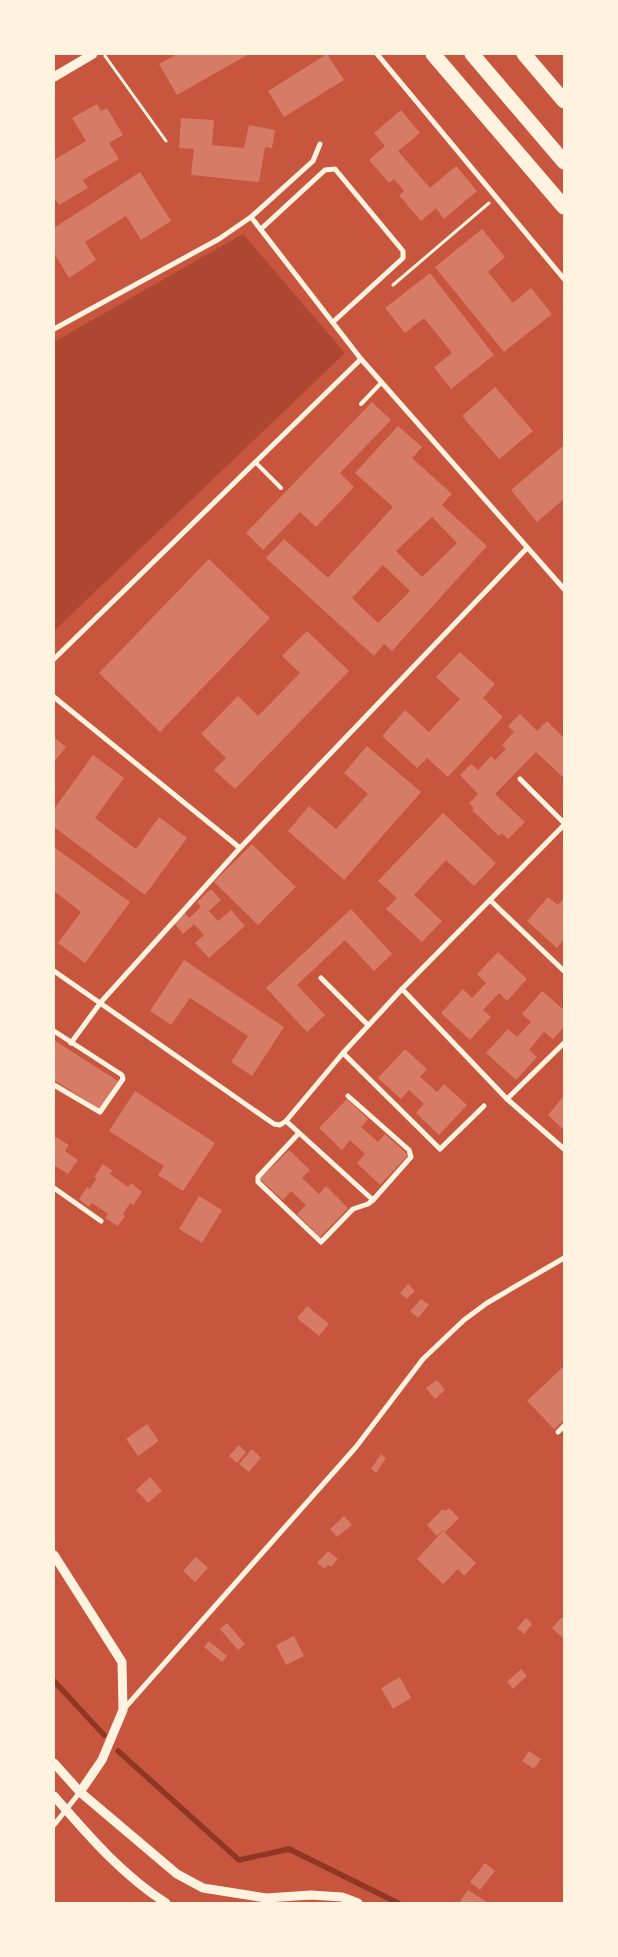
<svg xmlns="http://www.w3.org/2000/svg" width="618" height="1957" font-family="'Public Sans',sans-serif">
<rect width="100%" height="100%" fill="#c8553d"/>
<!-- green -->
<path fill="#ae4732" d="M243,234L345,353L54,631V342Z"/>
<g fill="none" stroke-linecap="round" stroke-linejoin="round">
<!-- stream -->
<g stroke="#8f3625" stroke-width="5.5">
<path d="M54,1681L104,1735"/>
<path d="M118,1751L239,1860L289,1849L398,1903"/>
</g>
</g>
<!-- building -->
<g fill="#d67c66" fill-rule="evenodd">
<path d="M177,54H249L177,95L159,64Z"/>
<path d="M327,54L344,80L284,117L268,91Z"/>
<path d="M97,104L101,111L107,108L123,135L109,143L119,159L83,180L88,188L59,205L54,197V160L86,141L72,118Z"/>
<path d="M401,110L420,133L398,151L430,188L456,166L477,191L444,219L436,208L421,221L399,195L404,191L394,179L389,183L369,160L385,146L374,133Z"/>
<path d="M181,118L214,120L212,145L244,148L249,125L275,130L272,148L265,147L259,182L191,175L194,149L179,148Z"/>
<path d="M140,172L171,221L141,240L126,216L85,242L96,260L69,278L54,253V228Z"/>
<path d="M482,229L505,257L488,272L513,303L531,288L552,314L504,352L435,267Z"/>
<path d="M430,273L494,355L451,389L434,367L452,353L424,318L405,333L385,308Z"/>
<path d="M495,387L533,431L499,459L462,416Z"/>
<path d="M372,402L391,420L340,473L354,487L316,527L300,512L263,550L246,533Z"/>
<path d="M398,426L422,447L412,458L452,494L442,505L487,546L392,651L384,644L374,656L266,558L284,539L328,578L393,507L355,473ZM432,517L457,543L422,577L396,551ZM383,565L410,591L378,623L352,598Z"/>
<path d="M564,445V499L537,522L511,490Z"/>
<path d="M209,559L270,618L160,732L99,673Z"/>
<path d="M307,631L349,671L235,789L214,770L226,758L201,734L238,696L258,716L300,673L282,656Z"/>
<path d="M460,652L495,684L483,698L503,717L448,777L427,758L417,768L382,736L405,710L429,732L460,699L436,677Z"/>
<path d="M520,714L537,731L547,721L564,738V778L536,752L495,794L525,822L508,839L502,833L499,836L472,810L474,808L469,803L478,794L460,775L471,764L478,770L491,756L495,760L506,749L502,745L514,732L508,726Z"/>
<path d="M54,737L66,747L54,762Z"/>
<path d="M367,746L421,792L344,880L288,831L309,806L336,829L368,794L344,773Z"/>
<path d="M93,755L124,778L95,818L136,849L159,817L187,838L145,895L54,827V809Z"/>
<path d="M443,813L496,863L474,886L446,860L414,895L442,921L422,942L386,909L397,898L378,881Z"/>
<path d="M252,844L296,887L258,925L214,882Z"/>
<path d="M54,847L130,902L85,963L58,943L81,912L54,891Z"/>
<path d="M211,889L221,900L209,911L218,921L231,910L245,926L209,958L195,943L204,935L194,924L183,934L174,923L185,913L189,918L201,907L197,902Z"/>
<path d="M548,897L558,905L564,898V939L557,948L527,921Z"/>
<path d="M351,909L392,954L374,971L345,940L297,985L325,1015L307,1032L266,988Z"/>
<path d="M498,952L527,979L507,1001L499,993L483,1010L491,1017L470,1040L441,1013L463,989L472,998L486,983L477,974Z"/>
<path d="M184,960L284,1027L252,1076L231,1062L248,1036L190,998L171,1025L150,1011Z"/>
<path d="M542,991L564,1010V1027L553,1039L544,1032L529,1050L537,1057L516,1080L486,1053L508,1029L517,1037L531,1022L522,1014Z"/>
<path d="M54,1040L118,1081L100,1109L54,1080Z"/>
<path d="M405,1049L427,1069L420,1077L437,1092L444,1084L467,1105L439,1135L416,1113L424,1104L409,1090L401,1099L378,1078Z"/>
<path d="M135,1091L215,1143L183,1191L158,1175L164,1166L109,1131Z"/>
<path d="M564,1096V1130L548,1115Z"/>
<path d="M347,1099L368,1119L361,1127L378,1142L385,1134L408,1155L380,1185L357,1163L365,1154L350,1140L342,1150L319,1128Z"/>
<path d="M56,1137L69,1145L65,1151L78,1160L68,1174L54,1165V1140Z"/>
<path d="M289,1150L310,1170L302,1178L319,1194L326,1186L348,1208L320,1237L297,1214L306,1205L291,1191L283,1200L260,1179Z"/>
<path d="M103,1164L113,1171L110,1174L128,1187L131,1183L142,1192L133,1205L130,1203L123,1214L125,1216L118,1226L105,1218L108,1214L92,1203L89,1207L79,1199L87,1187L90,1189L97,1178L94,1177Z"/>
<path d="M199,1196L222,1210L202,1243L179,1229Z"/>
<path d="M408,1284L415,1291L407,1299L400,1293Z"/>
<path d="M421,1299L429,1305L418,1318L410,1311Z"/>
<path d="M307,1306L329,1324L319,1336L297,1318Z"/>
<path d="M564,1366V1420L554,1429L527,1401Z"/>
<path d="M437,1380L445,1390L435,1399L426,1388Z"/>
<path d="M147,1424L159,1441L138,1456L126,1439Z"/>
<path d="M239,1445L246,1452L237,1463L229,1456Z"/>
<path d="M252,1449L261,1458L249,1472L239,1464Z"/>
<path d="M381,1454L386,1458L376,1473L371,1469Z"/>
<path d="M150,1477L162,1491L148,1503L136,1490Z"/>
<path d="M449,1508L459,1518L445,1532L443,1530L437,1536L427,1525L443,1509L445,1511Z"/>
<path d="M344,1516L352,1525L337,1537L330,1529Z"/>
<path d="M443,1531L476,1563L464,1576L458,1569L443,1584L417,1559Z"/>
<path d="M328,1551L338,1559L331,1567L328,1565L325,1569L317,1563Z"/>
<path d="M196,1557L208,1568L195,1582L183,1571Z"/>
<path d="M562,1617L564,1619V1639L552,1628Z"/>
<path d="M526,1618L532,1624L524,1634L517,1628Z"/>
<path d="M227,1623L245,1644L238,1650L220,1629Z"/>
<path d="M294,1636L304,1656L286,1665L276,1645Z"/>
<path d="M209,1641L227,1656L222,1662L204,1647Z"/>
<path d="M521,1669L527,1676L513,1689L507,1682Z"/>
<path d="M400,1677L411,1698L393,1709L381,1688Z"/>
<path d="M529,1751L541,1759L534,1769L522,1761Z"/>
<path d="M485,1863L495,1871L480,1890L470,1882Z"/>
<path d="M468,1890L488,1903H459Z"/>
</g>
<g fill="none" stroke-linecap="round" stroke-linejoin="round">
<!-- path -->
<g stroke="#fff3e0" stroke-width="3">
<path d="M105,56L166,141"/>
<path d="M393,285L489,203"/>
</g>
<!-- service -->
<g stroke="#fff3e0" stroke-width="4">
<path d="M361,404L382,382"/>
<path d="M255,462L281,488"/>
</g>
<!-- minor -->
<g stroke="#fff3e0" stroke-width="5">
<path d="M377,54L564,279"/>
<path d="M251,217L361,359L564,589"/>
<path d="M261,229L325,170L335,169L403,251V258L333,322"/>
<path d="M54,329L219,239L251,217L313,161L320,144"/>
<path d="M54,659L361,359"/>
<path d="M54,697L240,848"/>
<path d="M520,779L564,823"/>
<path d="M491,901L564,971"/>
<path d="M54,971L274,1124L280,1125L286,1121L343,1053L402,989L564,825"/>
<path d="M321,978L368,1025"/>
<path d="M402,989L507,1099L564,1149"/>
<path d="M54,1031L122,1075L123,1079L100,1112L54,1085"/>
<path d="M71,1043L101,1002L240,848L527,548"/>
<path d="M343,1053L440,1149L484,1106"/>
<path d="M507,1099L564,1043"/>
<path d="M286,1121L373,1200"/>
<path d="M299,1133L258,1177V1182L321,1242L353,1209L368,1204L373,1200L411,1157L409,1150L348,1096"/>
<path d="M54,1188L101,1221"/>
<path d="M558,1432L564,1426"/>
<path d="M123,1710L356,1447L423,1359L464,1320L487,1303L564,1258"/>
<path d="M54,1825L80,1792"/>
</g>
<!-- tertiary -->
<g stroke="#fff3e0" stroke-width="9">
<path d="M54,77L93,54"/>
<path d="M54,1555L122,1662L123,1710L102,1760L80,1792"/>
<path d="M54,1763L80,1792L177,1874L203,1888L266,1898L311,1895L342,1897L358,1903"/>
<path d="M54,1796C88,1835 122,1875 166,1903"/>
</g>
<!-- motorway -->
<g stroke="#fff3e0" stroke-width="15">
<path d="M433,54L564,207"/>
<path d="M472,54L564,162"/>
<path d="M524,54L564,101"/>
</g>
</g>
<!-- border -->
<rect width="618" height="1957" fill="none" stroke="#fff3e0" stroke-width="110"/>
</svg>
